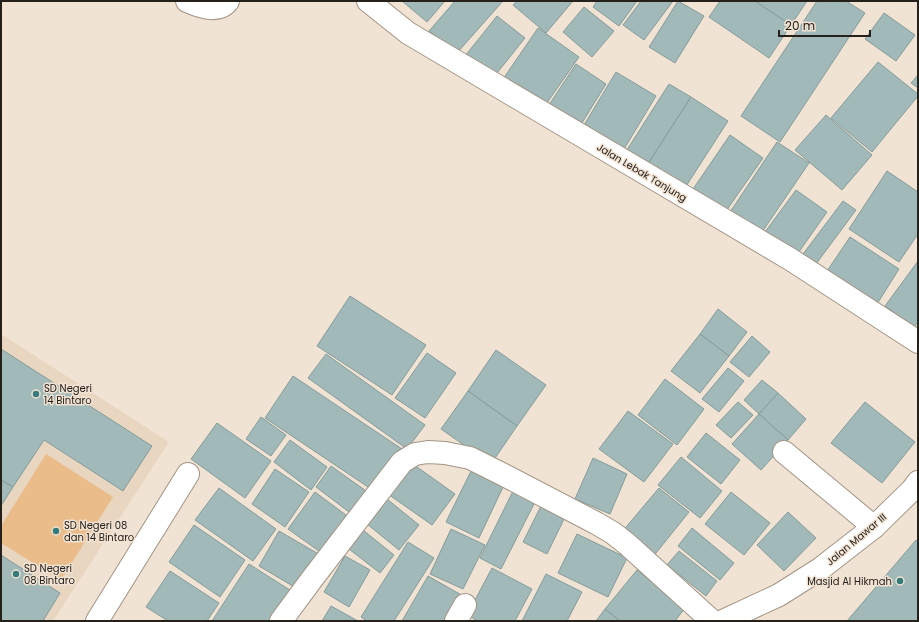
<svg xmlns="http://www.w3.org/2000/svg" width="919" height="622" font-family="Poppins,sans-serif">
<rect width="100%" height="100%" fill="#f1e3d3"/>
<!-- built -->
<path fill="#e9d6c1" d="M1,334L169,442L53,621H1Z"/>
<!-- green -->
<path fill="#e9bc89" d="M46,454L113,497L61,580L1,543V526Z"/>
<!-- building -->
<g fill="#a1b9b8" stroke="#859c9b">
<path d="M402,1H445L427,22Z"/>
<path d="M455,1H503L456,54L429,31Z"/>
<path d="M517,1H573L546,33L513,5Z"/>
<path d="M597,1H637L619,26L593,7Z"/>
<path d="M641,1H673L644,40L623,25Z"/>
<path d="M678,1L704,16L675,63L649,47Z"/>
<path d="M720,1H755L791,25L769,58L709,17Z"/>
<path d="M755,1H807L791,25Z"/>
<path d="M817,1H846L865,13L780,142L741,116Z"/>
<path d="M584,7L614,31L592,57L563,32Z"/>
<path d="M884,13L915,35L896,61L865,39Z"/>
<path d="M497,16L525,38L493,78L465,56Z"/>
<path d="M538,28L579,57L542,110L501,82Z"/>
<path d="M878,62L918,94V96L872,152L831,118Z"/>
<path d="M576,64L606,84L577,131L545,111Z"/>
<path d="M616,72L656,96L621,154L581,130Z"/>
<path d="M918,75V88L911,83Z"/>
<path d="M669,84L691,97L644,170L623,156Z"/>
<path d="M691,97L728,121L681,194L644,170Z"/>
<path d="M826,115L872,155L842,190L795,150Z"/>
<path d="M730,135L763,158L724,214L691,192Z"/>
<path d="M777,142L809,163L758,238L726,218Z"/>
<path d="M887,171L918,192V234L899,262L849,229Z"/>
<path d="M796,190L827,212L794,259L762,236Z"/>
<path d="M843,201L856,210L816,264L803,254Z"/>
<path d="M850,237L899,269L877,304L827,271Z"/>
<path d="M918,261V322L914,327L885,306Z"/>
<path d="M350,296L426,345L392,395L317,346Z"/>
<path d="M718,309L747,332L729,356L700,334Z"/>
<path d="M700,334L729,356L700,393L671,371Z"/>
<path d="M752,336L770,352L749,377L730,362Z"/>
<path d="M1,349L152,446L123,491L44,440L13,487L1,480Z"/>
<path d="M496,350L546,385L517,426L468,391Z"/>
<path d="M427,353L456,373L425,418L395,398Z"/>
<path d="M326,354L425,425L407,449L308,378Z"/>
<path d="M728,368L744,381L719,412L702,399Z"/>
<path d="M293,376L402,449L374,491L265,418Z"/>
<path d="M665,379L704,409L677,445L638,415Z"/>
<path d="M762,380L778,393L759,414L744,400Z"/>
<path d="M468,391L517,426L491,464L441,429Z"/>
<path d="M778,393L806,419L788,440L759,414Z"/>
<path d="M738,402L753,415L731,438L716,425Z"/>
<path d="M865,402L915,442L882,483L831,443Z"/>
<path d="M628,411L673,444L644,482L599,449Z"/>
<path d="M759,414L788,440L761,470L732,444Z"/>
<path d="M261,417L286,435L271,456L246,439Z"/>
<path d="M217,423L271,461L245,498L191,459Z"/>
<path d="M706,433L740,460L721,484L687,457Z"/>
<path d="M290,440L327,467L311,490L274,462Z"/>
<path d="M681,457L722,491L700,518L658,485Z"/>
<path d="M593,458L627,474L610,514L575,499Z"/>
<path d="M410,462L455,494L432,525L388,494Z"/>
<path d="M331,466L369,493L353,515L316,487Z"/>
<path d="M275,469L309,492L285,527L252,504Z"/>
<path d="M472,469L504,485L479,538L446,522Z"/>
<path d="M1,480L13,487L1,506Z"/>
<path d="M219,488L276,529L253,561L195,520Z"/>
<path d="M659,488L689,512L652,558L621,533Z"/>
<path d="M513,491L535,502L501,569L480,558Z"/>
<path d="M315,492L350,518L323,554L288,529Z"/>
<path d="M731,492L770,523L744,555L705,524Z"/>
<path d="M387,499L419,525L399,550L367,524Z"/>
<path d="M542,504L566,515L547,554L523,542Z"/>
<path d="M788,512L816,538L784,571L757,545Z"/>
<path d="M194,525L245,560L220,597L169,562Z"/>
<path d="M692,528L734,563L720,580L678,546Z"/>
<path d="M451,529L485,545L463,589L430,574Z"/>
<path d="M363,530L394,555L380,573L349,549Z"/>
<path d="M279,531L322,556L301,591L259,566Z"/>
<path d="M577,534L627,558L608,597L558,573Z"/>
<path d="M916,540L918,542V621H847Z"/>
<path d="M408,542L434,558L394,621H367L361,617Z"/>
<path d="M679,551L717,581L706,596L667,565Z"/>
<path d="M1,555L60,593L43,621H1Z"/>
<path d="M345,556L370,570L349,607L324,592Z"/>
<path d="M249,564L293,592L275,621H212Z"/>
<path d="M492,568L532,589L515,621H478L467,615Z"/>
<path d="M637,570L685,608L675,621H620L605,609Z"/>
<path d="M170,571L219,603L207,621H168L146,607Z"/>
<path d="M546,574L582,592L567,621H522Z"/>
<path d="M428,576L465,597L452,621H402Z"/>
<path d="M331,606L358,621H322Z"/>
<path d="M605,609L620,621H596Z"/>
</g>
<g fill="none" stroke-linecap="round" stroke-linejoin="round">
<!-- minor casing -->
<g stroke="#a29586" stroke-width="24">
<g id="minor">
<path d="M187,1C198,6 219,14 228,1"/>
<path d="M368,1L408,33L790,259L918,342"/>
<path d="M784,452L874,527"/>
<path d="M97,621L188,474"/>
<path d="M281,621L312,579L402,462L415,454L428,452L445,453L470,458L504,475L596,523L613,533L627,544L712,621"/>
<path d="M456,621L465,605"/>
<path d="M723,621L779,595L820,569L874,527L912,490L918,482"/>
</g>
</g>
<!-- minor -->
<use href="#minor" stroke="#fff" stroke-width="22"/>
</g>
<!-- markers -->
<g fill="#337c7b" stroke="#f1e3d3" stroke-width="1.5">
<circle cx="36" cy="394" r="4"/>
<circle cx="56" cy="531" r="4"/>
<circle cx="16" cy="574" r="4"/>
<circle cx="900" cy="581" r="4"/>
</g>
<g text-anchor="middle" stroke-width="3" stroke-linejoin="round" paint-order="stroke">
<!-- street labels -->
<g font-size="10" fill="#26201b" stroke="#f1e3d3">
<text transform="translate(642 172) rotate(31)" y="4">Jalan Lebak Tanjung</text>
<text transform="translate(856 539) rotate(-40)" y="4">Jalan Mawar III</text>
</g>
<!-- poi labels -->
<g font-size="10" fill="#26201b" stroke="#f1e3d3" text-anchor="start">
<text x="44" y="392">SD Negeri<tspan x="44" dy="12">14 Bintaro</tspan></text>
<text x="64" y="529">SD Negeri 08<tspan x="64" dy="12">dan 14 Bintaro</tspan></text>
<text x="24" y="572">SD Negeri<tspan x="24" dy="12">08 Bintaro</tspan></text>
<text x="892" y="585" text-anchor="end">Masjid Al Hikmah</text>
</g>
</g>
<!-- border -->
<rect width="919" height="622" fill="none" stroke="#26201b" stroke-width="4"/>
<!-- scale -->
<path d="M779 30v6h91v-6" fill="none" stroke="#26201b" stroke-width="2"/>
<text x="785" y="30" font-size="12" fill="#26201b" stroke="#f1e3d3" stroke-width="3" paint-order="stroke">20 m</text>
</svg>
